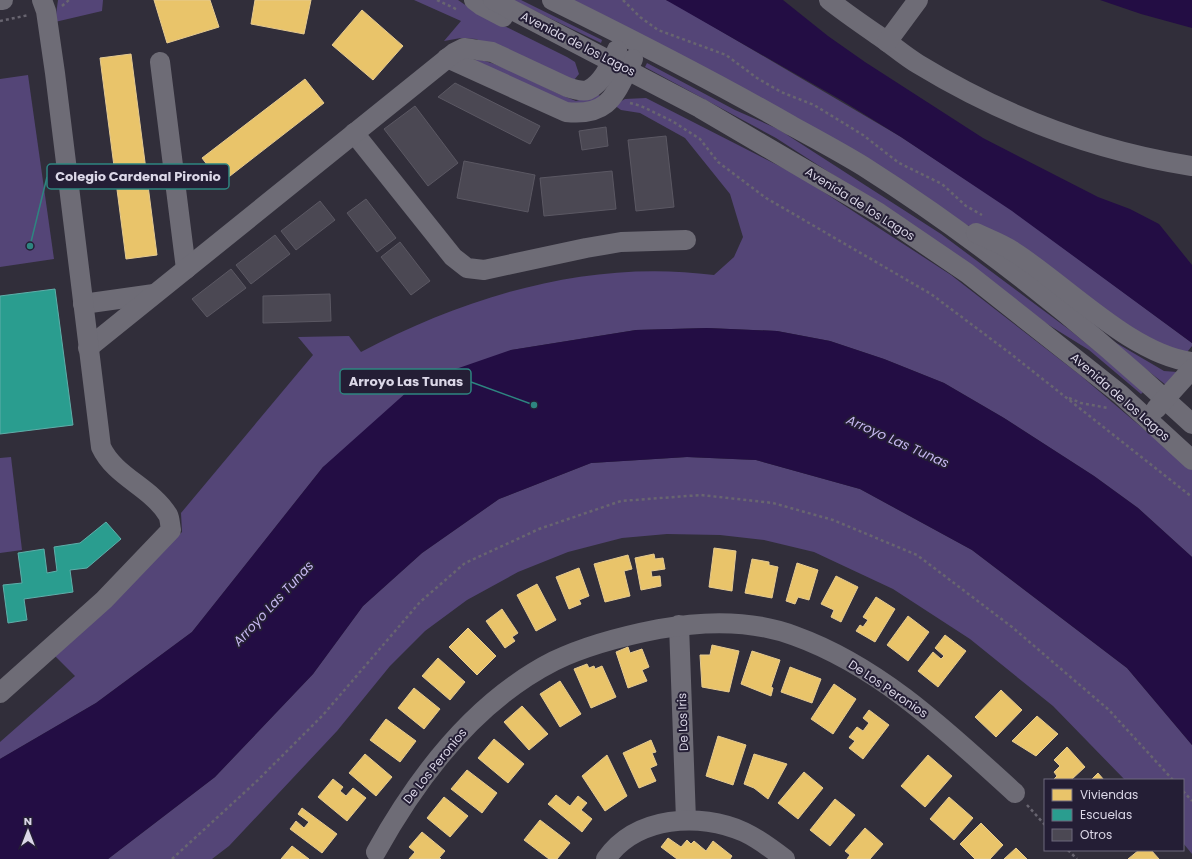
<svg xmlns="http://www.w3.org/2000/svg" width="1192" height="859" font-family="Poppins,sans-serif">
<rect width="100%" height="100%" fill="#312e3a"/>
<!-- green -->
<g fill="#544577">
<path d="M58,0H103L102,11L55,22Z"/>
<path d="M414,0H458L474,11L567,57L575,62L579,74L574,80L476,39L461,38L444,41L461,21Z"/>
<path d="M512,0H521L602,40L601,43Z"/>
<path d="M570,0H666L673,3L901,137L1012,210L1192,343V346L1184,356L1174,355L1005,244L945,214Z"/>
<path d="M477,59C512,67 542,88 576,101L597,94L602,97L576,109L475,61Z"/>
<path d="M647,63L735,110L778,129L941,234L1071,331L1144,391L1141,394L1089,350L1044,322L937,242L776,138L645,67Z"/>
<path d="M28,75L54,259L0,267V79Z"/>
<path d="M646,98L799,176L951,275L1080,375L1192,470V557L1138,508L1094,476L1004,418L944,383L884,359L830,341L777,331L707,328L636,330L511,350L323,467L192,632L96,703L0,759V742L75,676L53,654L125,589L182,532L181,513L313,355L298,337L349,336L361,352C470,295 590,259 714,275L734,257L743,237L730,194L685,138L640,113L621,110L614,105L625,99Z"/>
<path d="M1101,334L1164,371L1177,372L1166,385Z"/>
<path d="M11,457L22,550L0,553V458Z"/>
<path d="M687,457L756,460L860,489L972,550L1127,668L1192,745V854L1183,843V780H1125L1053,706L970,639L893,589L814,552L764,540L720,535L667,534L622,538L568,552L518,572L467,600L425,631L390,666L337,731L229,846L212,859H108L215,777L313,674L363,606L422,553L499,499L591,463Z"/>
</g>
<!-- water -->
<g fill="#230d44">
<path d="M666,0H783L828,36L865,62L983,138L1098,197L1130,209L1159,224L1192,265V343L1012,211L901,137L841,100Z"/>
<path d="M1100,0H1192V28L1141,14Z"/>
<path d="M707,328L777,331L830,341L884,359L944,383L1004,418L1094,476L1138,508L1192,557V745L1127,668L972,550L860,489L756,460L687,457L591,463L499,499L422,553L363,606L313,674L215,777L108,859H0V759L96,703L192,632L323,467L408,391L453,370L511,350L636,330Z"/>
</g>
<!-- homes -->
<g fill="#e9c46a" stroke="#e5ca90">
<path d="M154,0H210L219,27L167,43Z"/>
<path d="M255,0H311L304,34L251,24Z"/>
<path d="M362,10L403,46L373,80L332,45Z"/>
<path d="M131,54L157,255L126,259L100,58Z"/>
<path d="M305,79L324,103L221,183L202,158Z"/>
<path d="M714,548L736,551L732,591L709,587Z"/>
<path d="M654,554L655,559L663,558L665,569L651,571L652,577L660,576L661,586L641,590L635,558Z"/>
<path d="M628,555L632,569L624,571L630,596L605,602L594,564Z"/>
<path d="M752,559L769,562V565L778,567L772,598L745,593Z"/>
<path d="M797,563L818,570L809,600L798,597L795,604L786,601Z"/>
<path d="M579,568L589,596L579,600L581,604L569,609L556,577Z"/>
<path d="M836,576L858,587L841,622L831,617L834,610L821,604Z"/>
<path d="M537,584L556,620L536,631L517,595Z"/>
<path d="M876,597L895,609L875,642L856,631L860,625L863,627L868,620L863,617Z"/>
<path d="M502,609L518,633L512,637L515,641L505,648L486,621Z"/>
<path d="M908,616L929,632L908,661L887,645Z"/>
<path d="M468,628L496,656L477,675L449,647Z"/>
<path d="M945,635L966,651L938,687L918,671L933,652L941,659L944,656L935,648Z"/>
<path d="M712,645L739,651L729,692L702,687L700,655H710Z"/>
<path d="M628,647L630,653L642,649L649,667L642,670L647,681L628,688L616,652Z"/>
<path d="M752,651L780,660L771,687L773,688L771,696L741,684Z"/>
<path d="M438,658L465,682L450,700L422,676Z"/>
<path d="M587,664L589,668L594,666L595,669L602,666L616,697L591,708L574,669Z"/>
<path d="M790,667L821,679L812,703L781,692Z"/>
<path d="M560,681L581,714L560,727L540,694Z"/>
<path d="M834,684L856,699L833,734L811,719Z"/>
<path d="M414,688L440,709L424,729L398,708Z"/>
<path d="M1001,690L1022,710L996,737L975,717Z"/>
<path d="M522,706L548,734L529,750L504,722Z"/>
<path d="M869,710L889,725L863,759L849,748L855,741L849,737L857,727L863,731L869,723L863,718Z"/>
<path d="M1037,716L1058,734L1036,756L1012,741Z"/>
<path d="M386,719L416,741L400,762L370,740Z"/>
<path d="M718,736L746,745L733,785L706,776Z"/>
<path d="M494,739L524,764L508,783L478,758Z"/>
<path d="M651,740L656,752L652,753L657,765L650,768L656,781L639,788L623,753Z"/>
<path d="M1067,747L1085,767L1071,780H1053L1057,776L1054,772L1060,766L1054,760Z"/>
<path d="M365,754L392,777L376,796L349,773Z"/>
<path d="M754,754L787,764L768,799L754,788L744,784Z"/>
<path d="M607,755L627,796L605,811L582,776Z"/>
<path d="M928,755L952,776L925,807L901,786Z"/>
<path d="M467,770L497,793L482,813L451,789Z"/>
<path d="M804,772L823,788L798,819L778,803Z"/>
<path d="M1098,773L1104,780H1091Z"/>
<path d="M333,779L343,787L340,791L346,796L353,788L366,798L347,821L318,797Z"/>
<path d="M556,795L570,806L578,796L587,803L581,810L592,819L582,832L548,804Z"/>
<path d="M444,797L468,816L450,837L427,818Z"/>
<path d="M949,797L973,818L954,840L930,819Z"/>
<path d="M835,799L855,815L830,846L810,830Z"/>
<path d="M302,808L337,834L322,853L290,829L296,821L304,828L309,822L298,814Z"/>
<path d="M540,820L570,843L557,859H549L524,840Z"/>
<path d="M981,823L1003,845L990,859H975L960,844Z"/>
<path d="M865,828L883,844L870,859H847L850,855L845,851Z"/>
<path d="M422,832L445,851L439,858L441,859H409L415,852L409,847Z"/>
<path d="M668,838L681,847L687,840L691,844L694,841L706,851L713,841L732,856L730,859H677L661,847Z"/>
<path d="M292,846L309,859H281Z"/>
<path d="M1016,848L1027,859H1004Z"/>
<path d="M1139,850H1151L1159,859H1128Z"/>
</g>
<!-- schools -->
<g fill="#2a9d8f" stroke="#5faea9">
<path d="M55,289L73,425L0,434V296Z"/>
<path d="M106,522L121,539L87,568L70,570L73,592L24,599L27,620L8,623L3,585L22,583L18,553L44,549L47,573L57,571L54,547L80,543Z"/>
</g>
<!-- building -->
<g fill="#4b4853" stroke="#5b5863">
<path d="M455,83L540,126L530,144L438,97Z"/>
<path d="M415,106L458,163L428,186L384,129Z"/>
<path d="M606,127L608,146L582,150L579,131Z"/>
<path d="M666,136L674,207L636,211L628,140Z"/>
<path d="M464,161L535,175L528,212L457,198Z"/>
<path d="M612,171L616,209L544,216L540,178Z"/>
<path d="M366,199L396,238L377,252L347,213Z"/>
<path d="M320,201L335,220L296,250L281,231Z"/>
<path d="M275,235L290,254L251,284L236,265Z"/>
<path d="M400,242L430,281L411,295L381,257Z"/>
<path d="M231,269L246,288L207,317L192,299Z"/>
<path d="M330,294L331,321L263,323V296Z"/>
</g>
<g fill="none" stroke-linecap="round" stroke-linejoin="round">
<!-- path -->
<g stroke="#686570" stroke-width="2.5" stroke-dasharray="3 3" stroke-linecap="butt">
<path d="M437,0L458,10"/>
<path d="M623,0L640,17L658,30L726,55L757,78L781,92L814,105L863,135L899,163L942,184L966,206L982,215"/>
<path d="M62,6L69,0"/>
<path d="M0,21L29,15"/>
<path d="M630,103L641,106L672,121L700,139L718,162L766,198L931,294L1011,354L1192,497"/>
<path d="M1069,398L1081,403L1108,408"/>
<path d="M1183,791L1192,801"/>
<path d="M1027,805L1045,825"/>
<path d="M1068,850L1077,859"/>
<path d="M172,859L258,780L323,715L420,602L465,563L539,529L621,501L701,495L773,503L833,520L917,555L1012,627L1109,710L1173,780"/>
</g>
<!-- minor -->
<g stroke="#6e6c76" stroke-width="20">
<path d="M0,0H3"/>
<path d="M474,0L482,6L503,17"/>
<path d="M493,0L700,108L879,213L967,273L1120,394L1192,460"/>
<path d="M552,0C633,40 714,81 792,126C816,139 840,152 863,166C981,241 1090,329 1192,424"/>
<path d="M829,0C844,12 860,23 876,34C890,43 903,55 918,64C1002,115 1095,151 1192,166"/>
<path d="M887,42L918,0"/>
<path d="M447,58L566,112C611,117 615,93 633,59"/>
<path d="M160,62L186,269"/>
<path d="M354,133L453,257L467,268L484,270L586,248L621,242L686,240"/>
<path d="M976,233C988,239 1003,244 1014,252C1066,285 1132,355 1192,362"/>
<path d="M83,304L154,294"/>
<path d="M88,348L454,53L464,48L492,52L567,87C573,89 582,92 588,90C603,83 611,63 617,50"/>
<path d="M1156,409L1192,369"/>
<path d="M679,625L686,820"/>
<path d="M0,693L104,600L171,530C170,525 170,519 168,515C151,487 115,477 101,447L55,73L46,11L42,0"/>
<path d="M376,852C418,776 475,701 554,661C587,645 623,636 659,629C703,621 753,620 795,636C881,667 949,733 1015,793"/>
<path d="M606,859C636,816 700,812 744,832C759,839 772,849 785,859"/>
</g>
</g>
<g text-anchor="middle" stroke-width="4" stroke-linejoin="round" paint-order="stroke">
<!-- street labels -->
<g font-size="12" fill="#dbd7e7" stroke="#241e35">
<text transform="translate(578 44) rotate(27)" y="4">Avenida de los Lagos</text>
<text transform="translate(860 204) rotate(32)" y="4">Avenida de los Lagos</text>
<text transform="translate(1120 397) rotate(41)" y="4">Avenida de los Lagos</text>
<text transform="translate(888 689) rotate(34)" y="4">De Los Peronios</text>
<text transform="translate(683 722) rotate(-92)" y="4">De Los Iris</text>
<text transform="translate(435 766) rotate(-51)" y="4">De Los Peronios</text>
</g>
<!-- water labels -->
<g font-size="13" font-style="italic" fill="#c7b9f1" stroke="#241e35">
<text transform="translate(898 441) rotate(24)" y="5">Arroyo Las Tunas</text>
<text transform="translate(273 603) rotate(-47)" y="5">Arroyo Las Tunas</text>
</g>
</g>
<!-- callouts -->
<path fill="none" stroke="#2e8580" stroke-width="1.5" d="M30 246L47 177M534 405L471 382"/>
<g fill="#2e8580" stroke="#241e35" stroke-width="1.5">
<circle cx="30" cy="246" r="4"/>
<circle cx="534" cy="405" r="4"/>
</g>
<g fill="#241e35" stroke="#2e8580" stroke-width="1.5">
<rect x="47" y="164" width="182" height="25" rx="4"/>
<rect x="340" y="369" width="131" height="25" rx="4"/>
</g>
<g font-size="13" text-anchor="middle" font-weight="bold" fill="#dbd7e7">
<text x="138" y="181">Colegio Cardenal Pironio</text>
<text x="406" y="386">Arroyo Las Tunas</text>
</g>
<!-- legend -->
<rect x="1044" y="779" width="140" height="72" fill="#241e35" stroke="#6d687c"/>
<rect x="1052" y="789" width="20" height="12" fill="#e9c46a" stroke="#6d687c"/>
<text x="1080" y="799" font-size="12" fill="#dbd7e7">Viviendas</text>
<rect x="1052" y="809" width="20" height="12" fill="#2a9d8f" stroke="#6d687c"/>
<text x="1080" y="819" font-size="12" fill="#dbd7e7">Escuelas</text>
<rect x="1052" y="829" width="20" height="12" fill="#4b4853" stroke="#6d687c"/>
<text x="1080" y="839" font-size="12" fill="#dbd7e7">Otros</text>
<!-- north arrow -->
<g transform="translate(28 831)" stroke="#241e35" stroke-width="3" paint-order="stroke">
<path d="M0-3L7 15L0 10L-7 15Z" fill="#dbd7e7"/>
<text y="-6" font-size="11" font-weight="bold" text-anchor="middle" fill="#dbd7e7">N</text>
</g>
</svg>
